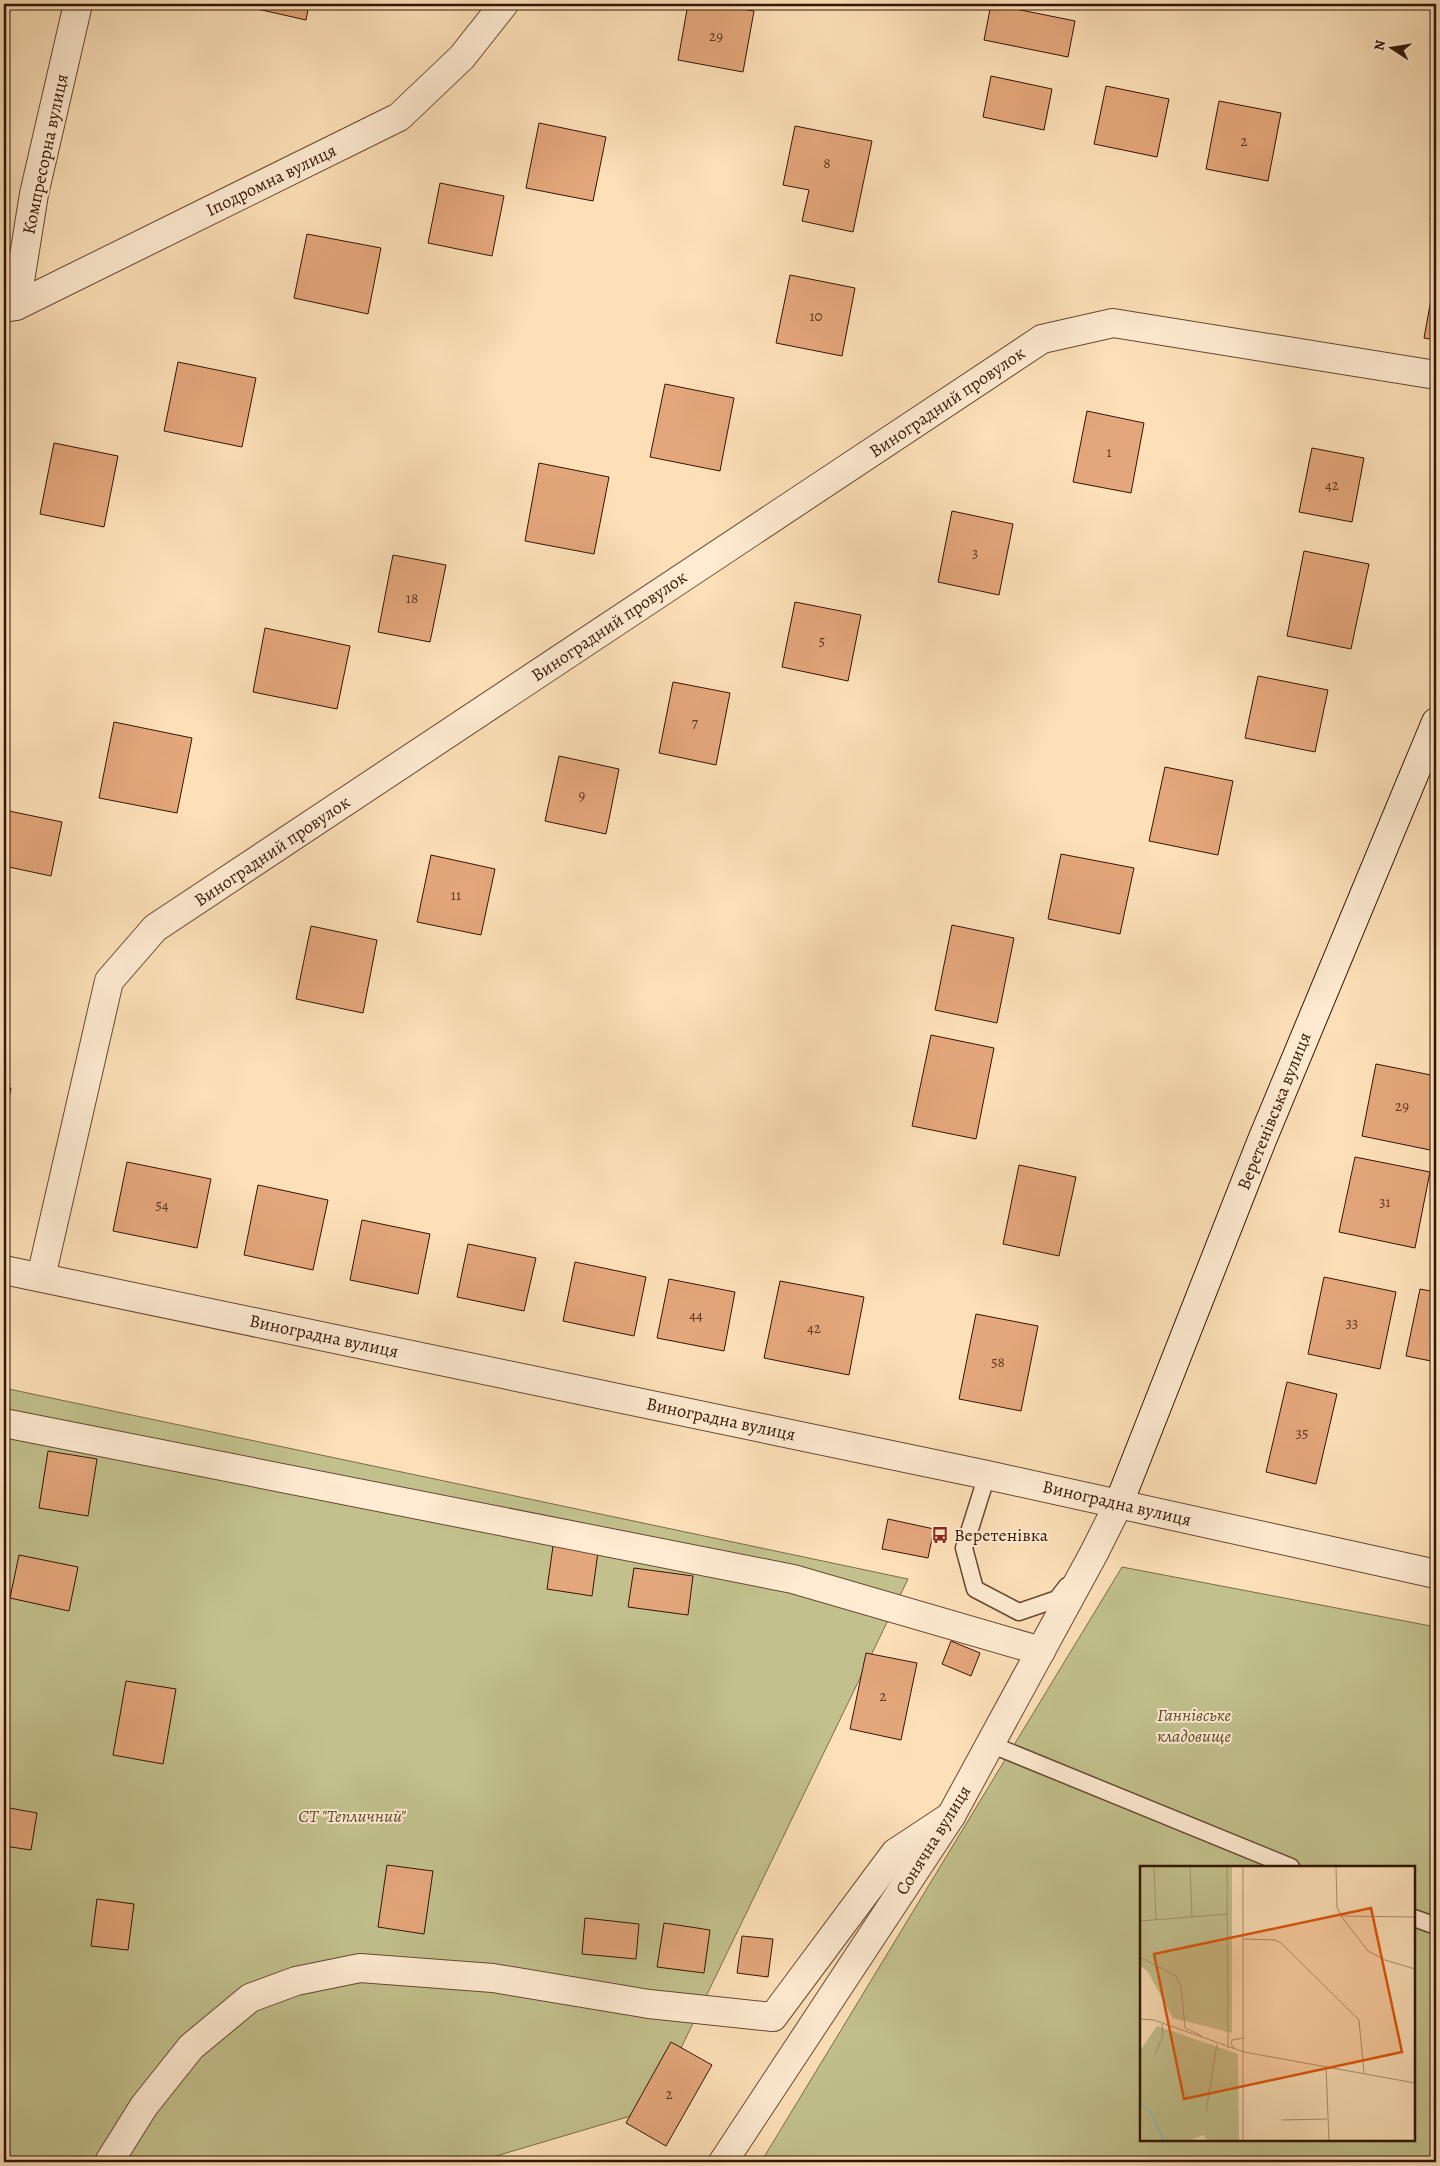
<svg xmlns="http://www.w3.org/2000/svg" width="1440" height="2166" font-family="Alegreya,serif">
<rect width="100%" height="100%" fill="#fde0b8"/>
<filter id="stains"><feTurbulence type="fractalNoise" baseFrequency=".004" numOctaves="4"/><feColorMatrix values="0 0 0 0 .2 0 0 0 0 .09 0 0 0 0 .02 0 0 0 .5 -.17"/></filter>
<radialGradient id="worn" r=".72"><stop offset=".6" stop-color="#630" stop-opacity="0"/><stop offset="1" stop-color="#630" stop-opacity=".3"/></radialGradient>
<!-- green -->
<g fill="#c2c18d" stroke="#7a6b49" fill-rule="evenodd">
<path d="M4,1388L908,1579L651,2110L476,2162H4Z"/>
<path d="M1122,1567L1436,1627V2162H761ZM1141,1867H1414V2140H1141Z"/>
</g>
<!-- building -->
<g fill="#e4a77b" stroke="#331505">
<path d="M235,4H309L306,20Z"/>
<path d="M688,4H713L754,11L743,72L678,60Z"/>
<path d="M991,4L1075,21L1068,57L984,40Z"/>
<path d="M991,76L1052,89L1044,130L983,117Z"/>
<path d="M1106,86L1169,99L1157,157L1094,144Z"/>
<path d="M1219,101L1281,113L1268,181L1206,169Z"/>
<path d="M539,123L606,137L593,201L526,188Z"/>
<path d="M795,126L872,141L853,232L802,221L809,190L783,185Z"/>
<path d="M440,183L504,196L492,256L428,243Z"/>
<path d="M1436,183V221L1430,220Z"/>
<path d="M307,234L381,248L368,314L294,298Z"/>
<path d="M1436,272V340L1424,338Z"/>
<path d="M790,275L855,288L842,356L776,343Z"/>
<path d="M178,362L256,378L242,447L164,431Z"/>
<path d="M665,384L734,398L720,471L650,457Z"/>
<path d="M1087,411L1144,423L1131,493L1073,482Z"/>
<path d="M54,443L118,456L104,527L40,514Z"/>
<path d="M1312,448L1364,458L1352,522L1299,512Z"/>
<path d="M539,463L609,477L594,554L525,541Z"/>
<path d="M952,511L1013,524L999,595L938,582Z"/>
<path d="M1304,551L1369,564L1351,649L1287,636Z"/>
<path d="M393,555L446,565L430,642L378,632Z"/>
<path d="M795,602L861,615L848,681L782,667Z"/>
<path d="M265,628L350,646L337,709L253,692Z"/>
<path d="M1258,676L1328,690L1315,752L1245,738Z"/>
<path d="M673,682L730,693L716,765L659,753Z"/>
<path d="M114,722L192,738L177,813L99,798Z"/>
<path d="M559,756L619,769L606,834L545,821Z"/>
<path d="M1165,767L1233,781L1218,855L1149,841Z"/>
<path d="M4,810L62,822L51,876L4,866Z"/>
<path d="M1061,854L1134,868L1120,934L1048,919Z"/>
<path d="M431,855L495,869L481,935L417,922Z"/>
<path d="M952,925L1014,938L997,1023L935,1010Z"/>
<path d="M311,926L377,940L363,1013L296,999Z"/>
<path d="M931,1035L994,1048L976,1139L912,1126Z"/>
<path d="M1376,1064L1436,1076L1435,1151L1362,1136Z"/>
<path d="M4,1087L11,1088L4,1123Z"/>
<path d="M1355,1157L1430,1172L1415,1248L1339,1232Z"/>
<path d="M127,1162L211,1179L197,1248L113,1231Z"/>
<path d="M1019,1165L1076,1177L1059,1256L1003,1244Z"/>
<path d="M258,1185L328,1200L313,1270L244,1255Z"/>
<path d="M362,1220L430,1234L418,1294L350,1280Z"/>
<path d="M468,1244L536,1258L524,1311L457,1297Z"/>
<path d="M575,1262L646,1277L634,1336L563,1321Z"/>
<path d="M1324,1277L1396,1292L1380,1369L1308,1354Z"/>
<path d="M669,1279L735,1292L724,1351L657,1338Z"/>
<path d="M780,1281L864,1297L849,1375L764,1358Z"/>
<path d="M1420,1289L1436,1292V1362L1406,1356Z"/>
<path d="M976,1314L1038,1326L1021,1411L959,1399Z"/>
<path d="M1287,1382L1337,1394L1316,1484L1266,1472Z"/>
<path d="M48,1451L97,1459L88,1516L39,1508Z"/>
<path d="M888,1519L934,1529L928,1558L882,1549Z"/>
<path d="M553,1546L598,1552L592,1596L547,1589Z"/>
<path d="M19,1555L78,1567L69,1611L10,1598Z"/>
<path d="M634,1568L693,1576L688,1615L628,1607Z"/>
<path d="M951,1641L980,1653L971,1676L942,1664Z"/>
<path d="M866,1653L917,1663L901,1740L850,1729Z"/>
<path d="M126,1681L176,1689L163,1764L113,1755Z"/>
<path d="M4,1807L37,1813L31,1850L4,1846Z"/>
<path d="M387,1865L433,1871L424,1934L378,1927Z"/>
<path d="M97,1899L134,1904L128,1950L91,1946Z"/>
<path d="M585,1918L639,1924L636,1959L582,1954Z"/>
<path d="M664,1923L710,1930L704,1973L657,1967Z"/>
<path d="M742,1936L773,1939L768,1977L737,1973Z"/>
<path d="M671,2042L712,2065L666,2146L626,2123Z"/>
</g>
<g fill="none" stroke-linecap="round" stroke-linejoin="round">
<!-- lane casing -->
<g stroke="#664832" stroke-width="19">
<g id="lane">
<path d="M987,1475L964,1548L975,1589L1019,1612L1057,1599L1067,1586"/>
<path d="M990,1744L1291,1867"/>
<path d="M1414,1918L1436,1926"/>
</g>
</g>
<!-- street casing -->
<g stroke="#664832" stroke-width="30">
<g id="street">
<path d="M16,306L34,194L78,4"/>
<path d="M4,308L16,306L399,117L462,57L504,4"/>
<path d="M4,1270L987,1475L1436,1574"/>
<path d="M41,1277L109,981L155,928L1042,339L1113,323L1436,375"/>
<path d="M4,1423L793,1579L1041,1651"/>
<path d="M109,2162L144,2106L191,2047L250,1998L296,1981L360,1968L493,1978L649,2004L773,2017L895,1853L951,1816"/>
<path d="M723,2162L951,1816L1094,1553L1119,1503"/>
</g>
</g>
<!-- secondary casing -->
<g stroke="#331505" stroke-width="30">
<path id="secondary" d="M1119,1503L1262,1140L1436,722"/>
</g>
<!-- lane -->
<use href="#lane" stroke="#feebd1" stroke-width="16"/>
<!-- street -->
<use href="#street" stroke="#feebd1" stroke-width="28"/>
<!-- secondary -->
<use href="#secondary" stroke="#feebd1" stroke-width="28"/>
</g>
<!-- icons -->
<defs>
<g id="bus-bare" transform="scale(1.35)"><path d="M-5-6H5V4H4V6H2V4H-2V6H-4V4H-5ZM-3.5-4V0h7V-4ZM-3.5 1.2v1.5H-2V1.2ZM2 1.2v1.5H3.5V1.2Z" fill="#8f2418" stroke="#feebd1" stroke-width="2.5" paint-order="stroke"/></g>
</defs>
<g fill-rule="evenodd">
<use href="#bus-bare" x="940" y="1535"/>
</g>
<g text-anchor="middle" stroke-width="4" stroke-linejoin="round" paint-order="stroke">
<!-- number labels -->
<g font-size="15" fill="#5f3a22">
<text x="716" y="41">29</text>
<text x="1244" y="146">2</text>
<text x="827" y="168">8</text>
<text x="816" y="321">10</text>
<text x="1109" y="457">1</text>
<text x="1332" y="490">42</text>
<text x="975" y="558">3</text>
<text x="412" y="603">18</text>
<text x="822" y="646">5</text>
<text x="695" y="728">7</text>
<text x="582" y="800">9</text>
<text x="456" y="900">11</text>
<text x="1402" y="1111">29</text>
<text x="1385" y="1207">31</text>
<text x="162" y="1210">54</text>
<text x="696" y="1320">44</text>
<text x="1352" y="1328">33</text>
<text x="814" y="1333">42</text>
<text x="998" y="1367">58</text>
<text x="1302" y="1438">35</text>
<text x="883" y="1701">2</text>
<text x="669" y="2099">2</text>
</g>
<!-- street labels -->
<g font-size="18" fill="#331505" stroke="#feebd1">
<text transform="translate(45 154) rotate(-78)" y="6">Компресорна вулиця</text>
<text transform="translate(271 180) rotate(-26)" y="6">Іподромна вулиця</text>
<text transform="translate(947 402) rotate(-34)" y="6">Виноградний провулок</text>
<text transform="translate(609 626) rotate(-34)" y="6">Виноградний провулок</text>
<text transform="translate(272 851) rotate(-34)" y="6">Виноградний провулок</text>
<text transform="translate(1274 1111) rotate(-68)" y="6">Веретенівська вулиця</text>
<text transform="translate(324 1336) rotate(12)" y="6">Виноградна вулиця</text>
<text transform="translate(721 1419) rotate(12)" y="6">Виноградна вулиця</text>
<text transform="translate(1117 1503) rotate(13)" y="6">Виноградна вулиця</text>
<text transform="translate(933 1840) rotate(-58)" y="6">Сонячна вулиця</text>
</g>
<!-- poi labels -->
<g font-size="18" fill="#331505" stroke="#feebd1" text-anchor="start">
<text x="954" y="1541">Веретенівка</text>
</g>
<!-- park labels -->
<g font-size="18" font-style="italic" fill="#5e492e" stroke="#feebd1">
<text x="1194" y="1721">Ганнівське<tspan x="1194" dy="21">кладовище</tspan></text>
<text x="352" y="1822">СТ "Тепличний"</text>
</g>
</g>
<!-- overview -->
<g transform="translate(1140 1866)">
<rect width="275" height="275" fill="#fde0b8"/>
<path d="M0,0H92V167L33,152L8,106L0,99ZM17,160L98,188L99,275H68L63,269L49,275H2L0,185Z" fill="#c2c18d"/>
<path fill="none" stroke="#a0bcb3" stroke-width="2.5" d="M0,238L10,245L24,275"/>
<path fill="none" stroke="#ac8f70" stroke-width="1" d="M14,0L16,53M50,0L52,51M87,0L88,182M103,0V275M196,0L197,41L201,50L228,85L245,94L275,103M201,50L275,51M0,55L88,48M104,73L135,74L141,77L219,154L224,207M0,91L36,110L41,120L45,162L62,170M0,153L14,154L104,186L275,217M95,183L91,178L92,174L104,172M15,188L23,169L22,158M186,201L189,275M66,246L77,178M142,254L187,253"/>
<path fill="#df560c" fill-opacity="0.15" stroke="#df560c" stroke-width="2.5" d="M231,42L262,186L44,233L14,88Z"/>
<rect width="275" height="275" fill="none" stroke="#331505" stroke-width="2.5"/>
</g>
<!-- margin -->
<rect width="1440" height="2166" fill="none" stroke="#fde0b8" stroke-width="20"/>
<rect x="5" y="5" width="1430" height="2156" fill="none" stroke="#331505" stroke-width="2.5"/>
<rect x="10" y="10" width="1420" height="2146" fill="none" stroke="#331505"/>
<!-- north arrow -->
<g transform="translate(1392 48) rotate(282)" stroke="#feebd1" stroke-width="4" paint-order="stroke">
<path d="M0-4L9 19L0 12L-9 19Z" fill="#331505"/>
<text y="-8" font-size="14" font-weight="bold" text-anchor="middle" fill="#331505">N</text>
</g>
<rect width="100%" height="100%" filter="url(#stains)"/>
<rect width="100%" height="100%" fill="url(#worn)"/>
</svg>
